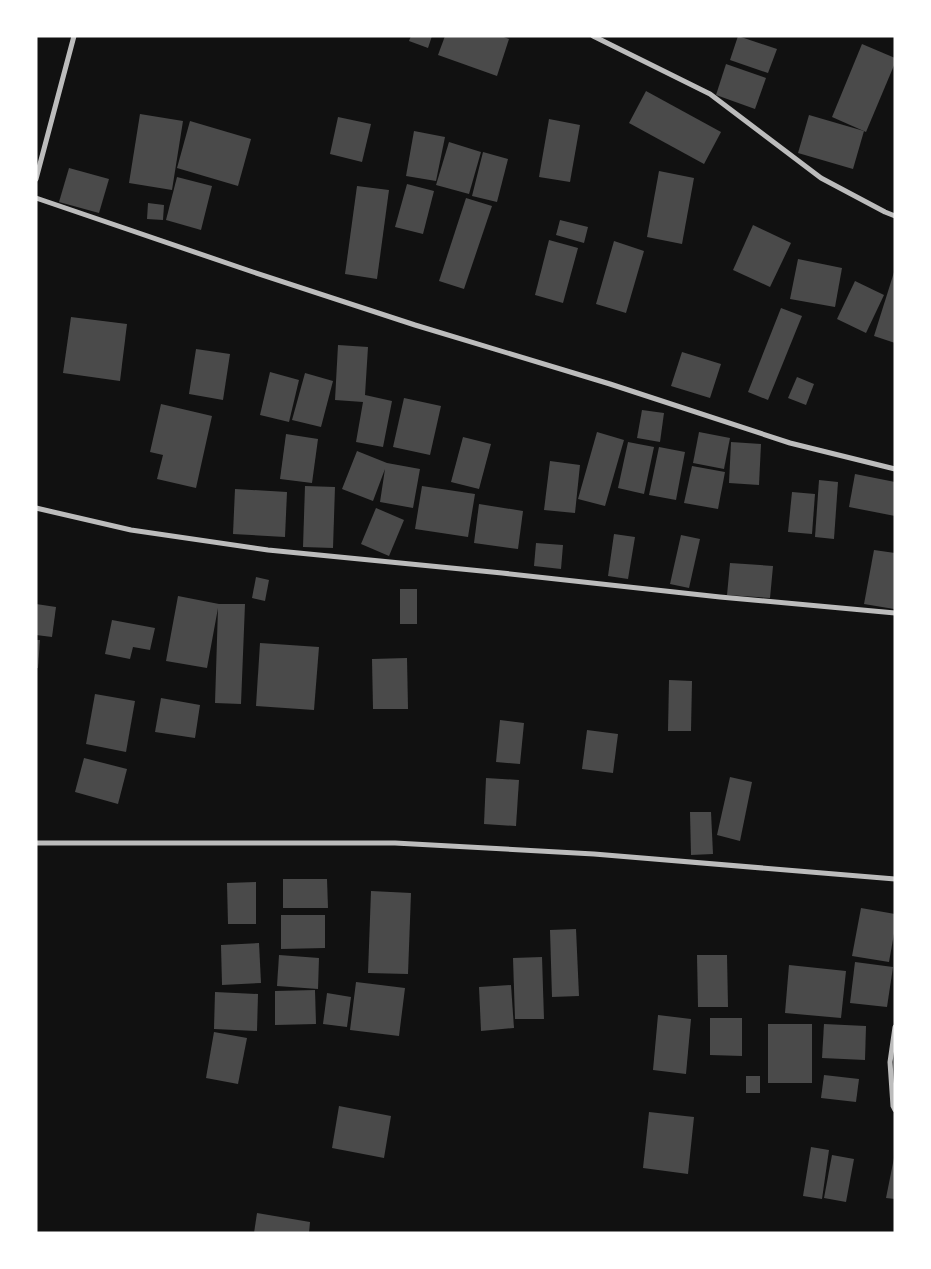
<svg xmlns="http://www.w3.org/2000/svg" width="931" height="1269" font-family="'Public Sans',sans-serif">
<rect width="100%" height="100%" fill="#111"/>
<!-- building -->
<g fill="#4a4a4a">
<path d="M411,36H432L428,48L409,41Z"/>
<path d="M445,36H501L509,39L497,76L438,55Z"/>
<path d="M738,36L777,49L768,73L730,60Z"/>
<path d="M862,44L895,58V63L866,132L832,117Z"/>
<path d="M726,64L766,78L755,109L716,95Z"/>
<path d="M646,91L721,132L704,164L629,123Z"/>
<path d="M140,114L183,121L172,190L129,183Z"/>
<path d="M809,115L864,131L853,169L798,153Z"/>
<path d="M338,117L371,124L362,162L330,154Z"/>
<path d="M549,119L580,125L570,182L539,177Z"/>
<path d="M190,121L251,139L238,186L177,168Z"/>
<path d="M414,131L445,137L436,181L406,176Z"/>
<path d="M449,142L481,152L469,194L436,185Z"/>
<path d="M483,152L508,159L497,202L472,196Z"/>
<path d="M69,168L109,179L99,213L59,202Z"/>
<path d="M659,171L694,178L682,244L647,237Z"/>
<path d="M177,177L212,186L201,230L166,220Z"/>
<path d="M407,184L434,191L423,234L395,227Z"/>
<path d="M357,186L389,190L377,279L345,274Z"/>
<path d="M466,198L492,206L464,289L439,281Z"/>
<path d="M148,203L164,205L163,220L147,219Z"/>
<path d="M560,220L588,227L584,243L556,235Z"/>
<path d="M753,225L791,243L770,287L733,270Z"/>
<path d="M549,240L578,248L563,303L535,295Z"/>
<path d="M614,241L644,251L626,313L596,304Z"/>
<path d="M798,259L842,268L835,307L790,299Z"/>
<path d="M895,269V343L874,336Z"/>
<path d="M855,281L884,295L866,333L837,319Z"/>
<path d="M781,308L802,316L768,400L748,392Z"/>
<path d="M71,317L127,324L120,381L63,373Z"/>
<path d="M338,345L368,347L365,395L392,401L383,447L356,442L363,402L335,400Z"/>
<path d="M196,349L230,354L223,400L189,394Z"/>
<path d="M682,352L721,364L710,398L671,386Z"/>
<path d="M270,372L299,380L289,422L260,415Z"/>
<path d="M305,373L333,381L321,427L292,420Z"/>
<path d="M797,377L814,384L806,405L788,398Z"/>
<path d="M404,398L441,406L430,455L393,447Z"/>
<path d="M161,404L212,416L196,488L157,479L163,455L150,452Z"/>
<path d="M642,410L664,413L660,442L637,438Z"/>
<path d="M597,432L624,440L605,506L578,499Z"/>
<path d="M699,432L730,438L724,469L693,463Z"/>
<path d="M286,434L318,439L312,483L280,479Z"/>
<path d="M463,437L491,444L479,489L451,482Z"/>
<path d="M628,442L654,447L644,494L618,488Z"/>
<path d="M731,442L761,444L759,485L729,483Z"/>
<path d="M659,447L685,452L676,500L649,495Z"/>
<path d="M357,451L387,463L420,469L413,508L380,502L385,469L373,501L342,489Z"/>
<path d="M550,461L580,465L575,513L544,510Z"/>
<path d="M692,466L725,472L718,509L684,503Z"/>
<path d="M855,474L895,482V516L849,507Z"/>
<path d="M819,480L838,482L834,539L815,537Z"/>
<path d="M305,486L335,487L333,548L303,547Z"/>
<path d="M422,486L475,494L468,537L415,529Z"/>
<path d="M235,489L287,492L285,537L233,534Z"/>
<path d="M792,492L815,494L812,534L788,532Z"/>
<path d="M479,504L523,511L518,549L474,543Z"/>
<path d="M376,508L404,520L389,556L361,544Z"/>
<path d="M614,534L635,537L628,579L608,576Z"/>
<path d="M681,535L700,539L689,588L670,584Z"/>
<path d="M536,543L563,545L561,569L534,566Z"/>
<path d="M874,550L895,553L894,609L864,604Z"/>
<path d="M730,563L773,566L770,598L727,595Z"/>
<path d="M256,577L269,580L265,601L252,598Z"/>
<rect x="400" y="589" width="17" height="35"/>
<path d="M178,596L219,604H245L241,704L215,703L218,608L207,668L166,661Z"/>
<path d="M36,604L56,607L52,637L36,635Z"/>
<path d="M112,620L155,628L150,650L133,647L130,659L105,654Z"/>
<path d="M36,640H40L38,668H36Z"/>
<path d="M260,643L319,647L314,710L256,706Z"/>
<path d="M407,658L408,709H373L372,659Z"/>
<path d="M669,680L692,681L691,731H668Z"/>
<path d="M95,694L135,701L126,752L86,744Z"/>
<path d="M161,698L200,705L195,738L155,732Z"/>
<path d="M500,720L524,723L520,764L496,762Z"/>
<path d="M587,730L618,734L613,773L582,769Z"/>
<path d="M84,758L127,769L118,804L75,792Z"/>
<path d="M730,777L752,782L740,841L717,835Z"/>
<path d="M486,778L519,780L516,826L484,824Z"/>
<path d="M690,812H711L713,854L691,855Z"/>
<path d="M283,879H327L328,908H283Z"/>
<path d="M256,882V924H228L227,883Z"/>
<path d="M371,891L411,893L408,974L368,973Z"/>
<path d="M861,908L895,914V928L889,962L852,956Z"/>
<path d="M281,915H325V948L281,949Z"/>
<path d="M576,929L579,996L552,997L550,930Z"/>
<path d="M259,943L261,983L222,985L221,945Z"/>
<path d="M279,955L319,958L318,989L277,986Z"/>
<path d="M697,955H727L728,1007H698Z"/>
<path d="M542,957L544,1019H515L513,958Z"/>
<path d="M855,962L893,967L887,1007L850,1003Z"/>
<path d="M789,965L846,971L841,1018L785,1013Z"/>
<path d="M356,982L405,988L399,1036L350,1030Z"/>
<path d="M511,985L514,1028L481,1031L479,987Z"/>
<path d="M315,990L316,1024L275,1025V991Z"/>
<path d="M215,992L258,994L257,1031L214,1029Z"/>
<path d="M327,993L351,997L347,1027L323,1024Z"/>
<path d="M658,1015L691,1019L686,1074L653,1070Z"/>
<path d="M710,1018H742V1056L710,1055Z"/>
<rect x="768" y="1024" width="44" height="59"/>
<path d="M824,1024L866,1026L865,1060L822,1058Z"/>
<path d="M214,1032L247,1038L238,1084L206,1078Z"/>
<path d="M824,1075L859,1079L856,1102L821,1098Z"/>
<rect x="746" y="1076" width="14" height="17"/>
<path d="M339,1106L391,1116L384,1158L332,1148Z"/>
<path d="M649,1112L694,1117L688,1174L643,1168Z"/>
<path d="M811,1147L829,1150L822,1199L803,1196Z"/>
<path d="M832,1155L854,1159L846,1202L824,1198Z"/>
<path d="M894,1158H895V1199L886,1198Z"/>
<path d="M257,1213L310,1222L309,1233H254Z"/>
</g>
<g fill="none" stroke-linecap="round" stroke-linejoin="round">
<!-- minor -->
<g stroke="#bcbcbc" stroke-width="5">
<path d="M593,36L710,94L821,178L885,212L895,216"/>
<path d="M36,179L74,36"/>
<path d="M36,198L253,272L415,325L610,384L790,443L895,469"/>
<path d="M36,508L131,530L268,550L502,573L720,597L895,613"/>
<path d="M36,843H395L594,854L895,879"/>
<path d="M895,1027L890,1062L893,1106L895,1110"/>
</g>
</g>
<!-- border -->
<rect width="931" height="1269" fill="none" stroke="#ffffff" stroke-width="75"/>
</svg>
